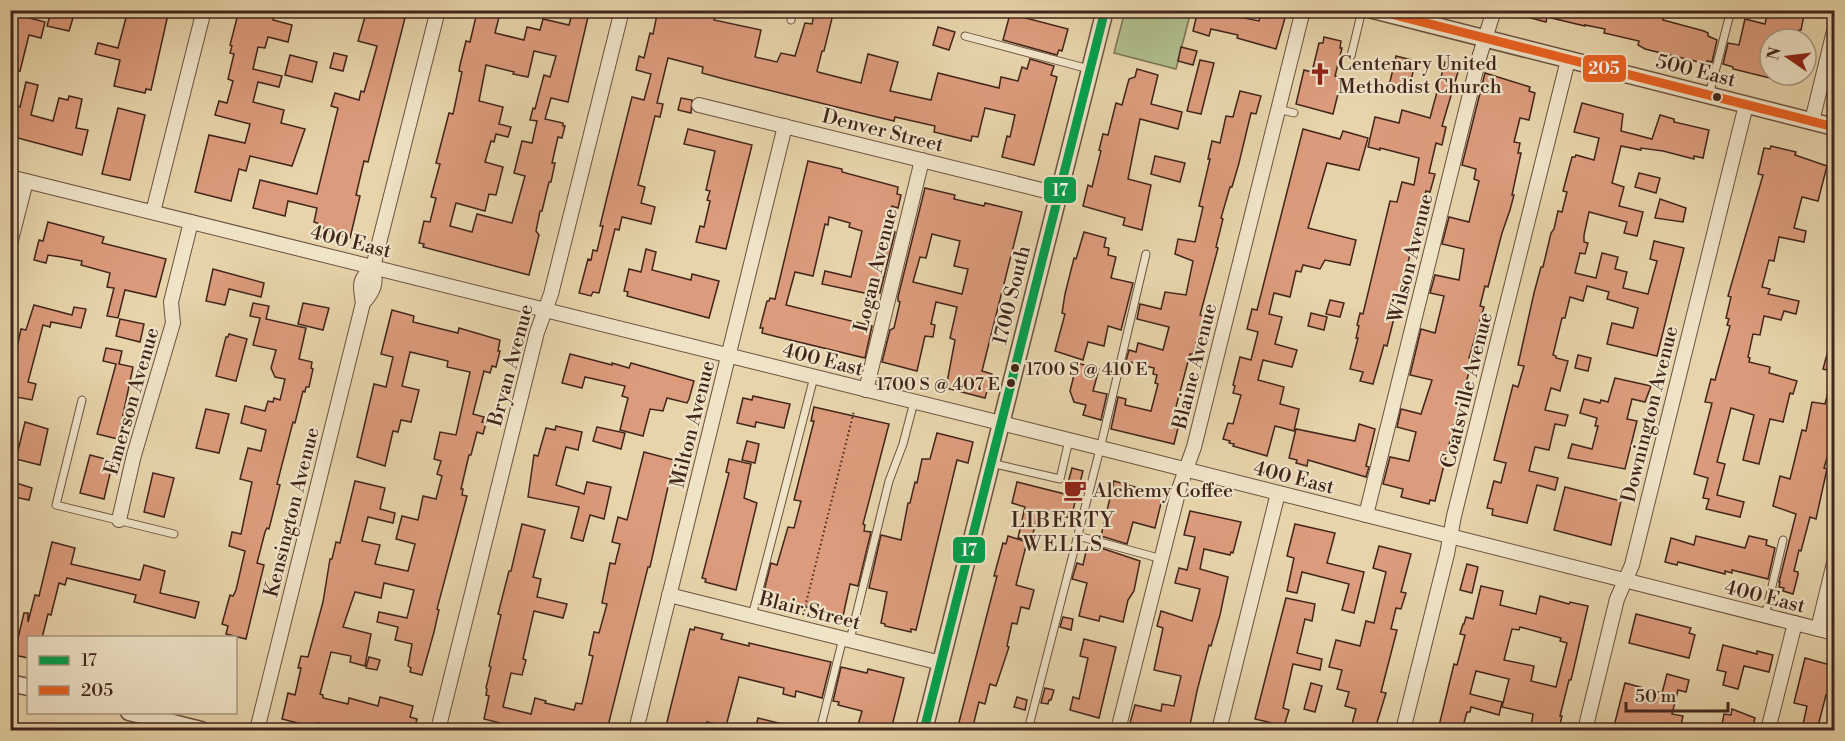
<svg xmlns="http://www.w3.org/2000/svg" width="1845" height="741" font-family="'Libre Bodoni',serif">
<rect width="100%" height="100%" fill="#e7d4aa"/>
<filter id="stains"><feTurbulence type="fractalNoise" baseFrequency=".00333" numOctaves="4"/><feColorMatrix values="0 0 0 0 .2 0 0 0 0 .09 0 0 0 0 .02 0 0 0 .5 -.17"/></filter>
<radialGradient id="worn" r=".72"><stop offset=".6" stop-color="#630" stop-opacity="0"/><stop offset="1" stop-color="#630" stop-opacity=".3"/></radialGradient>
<!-- green -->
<path fill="#b0be8d" stroke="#797254" stroke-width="1.5" d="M1125,11H1191L1176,69L1114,53Z"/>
<!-- building -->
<g fill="#dc9b7c" stroke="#42251b" stroke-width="1.5" fill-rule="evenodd">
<path d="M128,10H169L151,90L146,89L145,93L114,86L120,60L95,54L98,43L118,48Z"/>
<path d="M239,10H266L275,13L273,20L292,25L288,42L268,37L265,48L258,47L253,69L282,76L279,87L258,82L253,102L284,110L281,123L305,129L292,166L250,156L246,171L239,169L231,201L195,192L209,135L245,143L250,124L215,115L219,101L227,103L233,81L228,79L234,54L230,53L232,46L230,45Z"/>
<path d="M367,10H380V12L405,18L368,162L364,161L356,195L360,196L350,238L326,231V229L320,227V224L314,222L317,208L288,201L285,216L253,208L260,180L317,194L338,108L331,106L335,93L359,100L361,91L364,92L371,68L377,46L358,41Z"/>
<path d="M658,10H680L702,16L703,10H716L714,20L761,30L755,57L777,62L781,53L795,56L805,23L812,24L815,10H834L824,51H822L817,71L818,72L861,83L868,54L898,62L890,91L931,100L938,73L999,88L1001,77L1018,81L1022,67L1027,69L1030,59L1054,66L1051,75L1057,77L1034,165L1002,157L1007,136L1010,137L1015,115L985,108L978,137L972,136L971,141L934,132L935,126L895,117L894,121L873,116L724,79L702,73L703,67L668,58L657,103L663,104L660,117L655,116L638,185L645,187L641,203L655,207L651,224L622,217L619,230L615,229L599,293L593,292L591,296L579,293L588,259L591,260L593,250L597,251L603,226H600L607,197L632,97L644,100L651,74L636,70L639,56L644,58L650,33L653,34Z"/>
<path d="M1198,10H1224L1239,14V17L1259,21L1262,11L1285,18L1276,49L1237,38L1238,35L1211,29L1209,36L1193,31Z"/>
<path d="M1516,10H1655L1665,13L1663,20L1704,31L1708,33V36L1717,40L1712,62L1707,61V64L1645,49L1638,45L1639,41L1604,33L1605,29L1585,25V26L1547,17L1546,22L1516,14Z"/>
<path d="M1768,10H1801V14L1804,15L1801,30H1799L1796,39H1770V78L1733,69V67L1723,64L1728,43L1739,45L1745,19L1765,24Z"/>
<path d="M51,12L73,18L69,31L47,26Z"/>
<path d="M477,12L499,17L495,33L524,40L527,27L540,30L543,19L569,25L572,13L588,17L568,102L551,98L545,119L563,123V126H565L562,138L558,137L552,163H555L551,182H549L542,211H540L536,231L539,235L529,275L423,247L424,244L419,243L424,221L430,222L436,198L431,197L440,164L436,163L449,113L453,114L462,72L459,71L460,65L466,41L470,42ZM534,51L556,56L550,77L544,75L535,109L533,108L530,120L537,121L532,143L522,141L514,173L525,176L512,223L477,214L472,232L450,226L456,203L485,211L489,194L496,195L503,167L485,162L491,141L494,142L496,134L508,137L511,127L499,124L503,107L479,101L486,65L514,72L513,74L528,77Z"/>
<path d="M10,13L45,22L41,38L29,35L20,71L10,69Z"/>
<path d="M1010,14L1068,29L1062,51L1059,50L1057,55L1003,40Z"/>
<path d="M938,27L955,32L949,50L933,45Z"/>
<path d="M1324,37L1341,41L1340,48H1342L1335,76L1342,78L1333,114L1296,104L1304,70L1312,72L1319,43H1323Z"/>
<path d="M1181,47L1197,51L1193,65L1178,61Z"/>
<path d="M334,53L347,56L343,71L330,68Z"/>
<path d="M290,55L317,62L312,82L285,75Z"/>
<path d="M1396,56L1416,61L1408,91L1389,86Z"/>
<path d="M1200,60L1214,63L1201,114L1187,111Z"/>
<path d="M1445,62L1460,65L1442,126L1446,127L1442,145L1436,143L1429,173L1435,174L1430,192L1426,191L1387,346L1384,345L1373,384L1360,381L1363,372L1350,369L1358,338H1356L1359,326L1357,325L1360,313L1363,314L1390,201L1397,202L1402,182L1414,185L1419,158L1380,148V150L1368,147L1375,117L1399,123L1402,110L1430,118Z"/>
<path d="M1137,69L1158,75L1151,104L1182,112L1178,129L1140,119L1128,179L1151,185L1142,230L1123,225L1125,218L1083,206L1088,185L1092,187L1101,151L1099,150L1103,134L1108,135L1116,103L1122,105L1129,79L1135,77Z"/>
<path d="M1485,73L1530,87L1529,91L1535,93L1529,120L1520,118L1514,142L1520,143L1518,153H1521L1512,195H1514L1510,210L1502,233L1488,287L1485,286L1480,306L1484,307L1469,358L1473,359L1457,413L1435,501L1430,500L1429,504L1401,497L1403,489L1383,484L1390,457L1409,461L1416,432L1397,427L1401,409L1421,414L1432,380L1410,375L1421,329L1435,333L1444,296L1430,293L1435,275L1459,280L1464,249L1442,244L1449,217L1469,222L1479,181L1474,179L1476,169L1462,165Z"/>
<path d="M26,82L38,85L31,115L53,121L59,98L68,100L69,96L82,99L76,128L88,130L82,155L10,136V110H12L14,105L20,107Z"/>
<path d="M1240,91L1261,96L1256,114L1251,113L1239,163L1232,187H1230L1221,218L1223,219L1216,247L1218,248L1200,315L1204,316L1193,354H1190L1173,418L1180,420L1174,444L1111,429L1118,397L1126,399L1125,405L1151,411L1158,384L1155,383L1157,375L1153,374L1154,368L1126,361L1129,350L1136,352L1138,343L1163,350L1169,327L1137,319L1140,304L1161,309L1165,292L1186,295L1193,261L1175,254L1178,239L1195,242L1203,207L1199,206L1210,159H1208L1212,141L1220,143L1226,116L1233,117Z"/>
<path d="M681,98L692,100L691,113L678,110Z"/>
<path d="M1582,103L1623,114L1621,131L1652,139L1660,115L1674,119V122L1709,130L1703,158L1694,156V159L1663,151L1641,148V150L1621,146L1612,183L1624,187L1619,206L1643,212L1637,236L1624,233L1627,222L1589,212L1584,235V242L1588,243L1585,254L1580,253L1575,273L1596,278L1602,253L1618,257L1615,269L1627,272L1623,288L1648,294L1657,261L1650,259L1654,241L1684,248L1657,356L1607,344L1612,323L1633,328L1638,308L1607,299L1609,292L1587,286L1583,301L1570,297L1565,318H1562L1553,355L1556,356V358L1568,361L1560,391L1551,388L1545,410L1568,415L1565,426L1555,424L1549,450L1535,447L1529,471L1558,478L1555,490L1537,485L1527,523L1492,515L1493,509L1487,508L1494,481L1501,483L1506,463L1494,460L1513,385L1518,387L1524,366L1518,365L1534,293L1541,267H1543L1551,233L1554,229L1558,211L1562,212L1567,192L1563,191L1572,157H1575L1576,155L1594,160L1599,138L1574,132Z"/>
<path d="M118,108L145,115L130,180L102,174Z"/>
<path d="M688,129L752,145L726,249L696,242L700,226L704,227L710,201L707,200L710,191L706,190L715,151L684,144Z"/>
<path d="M1303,129L1340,139L1343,131L1368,138L1359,170L1327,163L1308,228L1356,240L1350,265L1325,260L1320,269L1303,265L1301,272L1296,271L1290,297L1274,293L1269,314L1282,317L1275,344L1297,350L1292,367L1263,360L1258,380L1284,387L1280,404L1299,409L1294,431L1275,426L1267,456L1233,446L1234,444L1229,443L1230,441L1223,439L1228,423L1233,424L1241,395L1233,393L1235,386L1233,385L1240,357L1251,360L1258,332L1247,329L1252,309L1257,310Z"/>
<path d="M1771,146L1796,152L1795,155L1827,166L1818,201L1802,197L1794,228L1806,231L1804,242L1779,237L1774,261L1769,260L1762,287L1770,289L1768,294L1799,301L1796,314L1784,311L1781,320L1764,316L1760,335L1753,334L1748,357L1750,358L1749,362L1770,367L1769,373L1797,381L1793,394L1790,393L1783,422L1770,419L1759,464L1743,460L1754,415L1731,408L1717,462L1725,464L1717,495L1744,502L1740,517L1706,509L1709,499L1703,498L1708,478L1694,474L1712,403L1705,402L1711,379L1715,380L1730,326L1727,325L1729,319L1726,318L1731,297L1728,296L1763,175L1758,174L1764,148L1770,149Z"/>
<path d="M1155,156L1185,163L1180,182L1151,174Z"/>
<path d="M808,161L842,169V172L898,187L897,194L901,195L898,208L892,206L886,230L895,232L880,293L875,291L874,295L822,284L825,271L851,277L862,231L849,227L850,223L829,217L828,225L825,224L813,276L795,272L786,305L872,326L865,358L778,337L762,333L763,328H760L767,301H769L770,298L775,299Z"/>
<path d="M1639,173L1660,178L1656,193L1635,187Z"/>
<path d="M925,188L955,195L954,199L984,206L985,203L1022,212L982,371L992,374L985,398L946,388L955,340L950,338L957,307L936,302L931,324L935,325L933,337L925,336L917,371L882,362L890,330L894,328L900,302L898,301V297ZM932,234L960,241L954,266L968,269L962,294L913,282L920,257L926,258Z"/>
<path d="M1660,199L1686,208L1683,222L1655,218Z"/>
<path d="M48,222L104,237L102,243L166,259L156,297L125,290L118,318L107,316L114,288L107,287L110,273L81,265L82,261L61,257L48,255L46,263L34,260L39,240L43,241Z"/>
<path d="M1084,232L1106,238L1104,247L1109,248L1108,255L1116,257L1111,278L1133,283L1121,330L1108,326L1104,346L1088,342L1083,360L1055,351L1065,314L1062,313L1065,294L1074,258L1076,259Z"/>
<path d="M646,249L656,252L652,270L691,280L692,274L719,281L709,318L627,296L628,292L624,291L629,269L641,272Z"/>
<path d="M213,269L264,283L261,297L229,289L225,305L206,301Z"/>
<path d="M1330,300L1344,303L1340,317L1326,314Z"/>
<path d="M253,303L269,306L266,319L306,328L299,359L312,362L311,368L313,369L309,387H306L305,392L303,391L295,423L293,422L277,484L280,485L269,529L267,528L265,532L257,563L264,565L246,639L226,634L228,626L222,624L230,595L233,596L236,590L245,551L229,546L232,532L241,534L252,482L240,479L248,448L261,451L266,430L241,423L245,406L265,411L268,401L273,402L274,398L280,400L285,379L275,377L271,368L276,350L253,345L260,318L250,316Z"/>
<path d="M303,303L329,308L323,330L298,324Z"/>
<path d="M34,305L72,315L74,307L86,309L81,328L51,322L50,327L43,325L28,382L36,384L32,400L11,396L12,391L11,390L15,370H12L21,329L26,330Z"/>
<path d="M392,310L414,316L413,322L458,333L459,328L500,340L498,351H500L496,367L492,366L490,373L484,371L473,414L484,417L482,422L486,423L483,434L477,432L471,455H469L461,489H463L462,495L467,496L437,609L439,610L434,632L422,675L410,672L411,668L408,666L412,644L395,640L398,627L377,622L379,612L407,618L414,590L384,583L381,598L355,592L343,627L371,634L365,666L350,662L351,656L331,652L320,694L323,695V698L348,704L349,698L378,706L380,697L413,706L410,717L417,719L414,730H351L318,723L317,728L282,719L288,693L295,695L301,668H298L301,656L308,657L323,602L330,559H332L336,542L340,543L355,481L385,488L380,509L395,513L393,523L368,517L362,541L380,545L375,564L408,571L415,544L396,539L402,516L418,520L423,496L436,499L442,476L437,474L441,461L434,459L440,432L456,435L470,372L447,367L448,361L410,352L402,386L419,390L411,422L401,420L398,432L393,431L385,466L357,457L374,384L386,387L393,357L381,354Z"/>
<path d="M1311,313L1327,317L1324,330L1308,326Z"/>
<path d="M120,319L144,324L140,342L116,336Z"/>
<path d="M229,334L247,339L236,381L216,376L226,337H228Z"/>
<path d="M1831,340L1834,341V372L1823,369Z"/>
<path d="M106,348L122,351L119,364L133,367L118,439L97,434L116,364L103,361Z"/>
<path d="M570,354L612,365V363L629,368L631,363L694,381L689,399L687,403L667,398L663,411L650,409L643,436L620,430L628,398L622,396L625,386L585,377L582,388L562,383Z"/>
<path d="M1578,355L1591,358L1588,371L1575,368Z"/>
<path d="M1077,363L1099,369L1093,391L1107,394L1101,420L1083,415L1086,405L1074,402L1070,391Z"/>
<path d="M1615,378L1651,386L1645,402L1632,399L1627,419L1637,421L1625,469L1568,458L1572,444L1592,449L1598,426H1595L1597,418L1580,413L1584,399L1600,403L1601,400L1608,402Z"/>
<path d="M1831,381L1834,382V449L1830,448L1824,468L1827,469L1816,519L1810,517L1801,551L1799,550L1794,571L1798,572V575L1793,594L1783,591L1784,588L1779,587L1780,582H1779L1796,514L1773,506L1780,476L1790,479L1802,430L1806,431L1812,402L1825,404Z"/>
<path d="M753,396L790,404L784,428L756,422L755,427L737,423L743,398L752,400Z"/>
<path d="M814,407L889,424L863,524L865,525L864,531L871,532L858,586L850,584L843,616L770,598L771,593L764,591L771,563L777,565L788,527L794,528L801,501L794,500L814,421H811Z"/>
<path d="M206,409L229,414L219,453L196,448Z"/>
<path d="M25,422L48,429L40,465L16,459Z"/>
<path d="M1359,424L1375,429L1366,466L1369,467L1366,477L1308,460L1307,466L1296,463L1297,460L1289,458L1296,429L1355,441Z"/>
<path d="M556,426L582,432L578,450L566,447L556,485L584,494L587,482L611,487L604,519L590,515L583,541L571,538L579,507L528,497L534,455L538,456L546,428L555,430Z"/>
<path d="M597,427L625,433L621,449L593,441Z"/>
<path d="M937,433L973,442L968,463L957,460L916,630L911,629V632L885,626V624L881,623L887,592L869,588L881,535L901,540L908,503H910L915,482L917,483L922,459H930Z"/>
<path d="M747,441L759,444L755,463L742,460Z"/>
<path d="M644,452L674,460L650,567H648L607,730H511L512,726L484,719L489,696L486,695L487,689L486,688L491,667L489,666L501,615L498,614L509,571H511L522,524L545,530L533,577L541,579L537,597L567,604L563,618L534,611L523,659L526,660L522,675L511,673L503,707L531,714L535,698L546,701L545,703L574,710L576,703L582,704L593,656L589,655L594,632L599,633L607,604L602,603L610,563L615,564L620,544L612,542L618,517L627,520Z"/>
<path d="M90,455L113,461L104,499L80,493Z"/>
<path d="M729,459L751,464L744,498L757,503L736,590L705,582L706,579L702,578L729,473L726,472Z"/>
<path d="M1072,468L1083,471L1071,518L1039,510L1031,541L1018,538L1025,507L1012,503L1017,482L1065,494Z"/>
<path d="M153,473L174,478L164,517L144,512Z"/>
<path d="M10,481L32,488L29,500L10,496Z"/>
<path d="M1114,481L1163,495L1155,528L1133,522L1127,544L1101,536Z"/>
<path d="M1565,487L1621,501L1611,545L1554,530Z"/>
<path d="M1190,511L1241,522L1233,553L1231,552L1230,555L1204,549L1200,569L1228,577L1220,615L1211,646L1209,645L1197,691L1189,730H1128L1135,705L1161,711L1162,704L1174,706L1181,676L1154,670L1163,628L1157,626L1161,611L1192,621L1200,589L1175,583L1179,568L1187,570L1195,537L1184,535Z"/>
<path d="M1295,524L1335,533L1327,563L1364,572L1354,613L1342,610L1349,584L1302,572L1297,593L1287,591L1294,558L1287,556Z"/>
<path d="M1008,536L1027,542L1016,585L1034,590L1029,609L1021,607L1017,624L1012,623L1007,646L1009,647L996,686L990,684L985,704L979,702L972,730H957L997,576H994L1003,543L1006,544Z"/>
<path d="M1696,536L1745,548L1749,536L1767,540L1766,545L1775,548L1768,579L1732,570V573L1725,571V574L1678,562L1677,565L1665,562L1671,538L1694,545Z"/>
<path d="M52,542L75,548L71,564L140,580L144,565L165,571L160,593L199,602L195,618L134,602L136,595L67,578L65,585L59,583L51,615L48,614L42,638H28V658L14,655L24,613H28V622L35,595L39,596Z"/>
<path d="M1379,546L1411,554L1401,592L1406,593L1401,609L1396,608L1391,629L1397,630L1381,692L1386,693L1375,729L1352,724L1356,709L1345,706L1349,692L1337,689L1342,670L1329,667L1336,640L1360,646L1366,621L1374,623L1386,572L1373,568Z"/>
<path d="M1087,547L1097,549L1098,547L1140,561L1134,591L1128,600L1123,622L1100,616L1099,621L1079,616L1087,583L1072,579L1077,563L1083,565Z"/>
<path d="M1467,564L1478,567L1472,593L1460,590Z"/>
<path d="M1481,586L1503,591L1500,605L1536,614L1540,596L1569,604L1570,602L1588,606L1575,663L1571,680H1569L1560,716H1562L1559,729L1555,728L1554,730H1549L1531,726L1533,714L1502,707L1509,679L1476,671L1470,694L1502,702L1499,715L1471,707L1470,712H1467L1462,730H1438L1454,664L1457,665L1465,635L1460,634L1463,624H1464L1466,617L1473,619ZM1520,627L1561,638L1560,641L1567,643L1556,687L1531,681L1534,666L1504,660L1512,629L1519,630Z"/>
<path d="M1286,598L1315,604L1312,621L1305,619L1297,653L1322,659L1320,670L1293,664L1283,708L1289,710L1284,726L1255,719Z"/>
<path d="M1636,614L1691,628L1689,633L1695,635L1689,658L1629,643Z"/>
<path d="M1063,617L1073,619L1071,630L1060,627Z"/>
<path d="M695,627L723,634L721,639L749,646V643L770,648L831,662L822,698L796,691L795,697L783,694L784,688L739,677L726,726L707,722L706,730H665L690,629L694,630Z"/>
<path d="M1084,639L1116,647L1099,718L1070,710L1073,697L1079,699L1088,658L1080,656Z"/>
<path d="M1723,645L1757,654V651L1773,655L1769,672L1744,666L1738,689L1723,685L1726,672L1717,670Z"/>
<path d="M369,657L380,660L377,670L366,668Z"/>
<path d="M1805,658L1834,666V698L1826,695L1817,730L1802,729L1807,706L1794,703Z"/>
<path d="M841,667L867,673L868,669L904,678L891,730H880L858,725L862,711L838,705L839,702L833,701Z"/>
<path d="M1667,674L1689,680L1686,692L1678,690L1672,714L1683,716L1680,730H1613L1625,683L1662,693Z"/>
<path d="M1311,683L1322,686L1315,712L1304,709Z"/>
<path d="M1045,688L1054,690L1051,700H1049L1048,704L1041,703Z"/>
<path d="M1017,697L1027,700L1025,710L1014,707Z"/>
<path d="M1732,709L1755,718L1752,730L1737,726L1736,730L1721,729L1724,714L1731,715Z"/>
<path d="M758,718L791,726V730H755Z"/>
</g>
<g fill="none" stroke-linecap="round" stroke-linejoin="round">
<!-- service casing -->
<g stroke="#6b513f" stroke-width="9">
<g id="service">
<path d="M791,20L793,10"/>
<path d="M965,36L1089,69"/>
<path d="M1351,56L1362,10"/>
<path d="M1709,95L1731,10"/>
<path d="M1278,109L1294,113"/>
<path d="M82,400L56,505L174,534"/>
<path d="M991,463L1060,479L1069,440"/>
<path d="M1078,536L1162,559"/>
<path d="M752,616L814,377"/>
<path d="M1765,616L1783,540"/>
<path d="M850,640L889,481L903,444L914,402"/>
<path d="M820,730L843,638"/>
<path d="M1028,730L1100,449L1146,254"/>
</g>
</g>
<!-- minor casing -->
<g stroke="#6b513f" stroke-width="16">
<g id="minor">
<path d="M699,105L1058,194"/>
<path d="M1812,121L1834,31"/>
<path d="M10,177L1069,440L1834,633"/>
<path d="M153,212L204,10"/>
<path d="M10,244L26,181"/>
<path d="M363,303C360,285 358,280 373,267"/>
<path d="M866,390L922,160"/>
<path d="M1366,515L1479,58L1494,10"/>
<path d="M119,520L134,455L173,323L171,302L191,222"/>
<path d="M669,595L941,663"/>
<path d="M1818,629L1834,563"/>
<path d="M257,730L363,303C374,291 377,283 373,267L438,10"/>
<path d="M438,730L537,332L551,294L622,10"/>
<path d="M636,730L785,126"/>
<path d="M1118,730L1179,489L1194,447L1303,10"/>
<path d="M1219,730L1278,493"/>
<path d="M1403,730L1447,554L1454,516L1568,60"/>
<path d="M1585,730L1617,599L1632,565L1746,105"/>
<path d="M1768,730L1795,623"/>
</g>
</g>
<!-- tertiary casing -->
<g stroke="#6b513f" stroke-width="19">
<g id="tertiary">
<path d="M1373,10L1834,127"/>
<path d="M10,683L28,687"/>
<path d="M129,712L201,730"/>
<path d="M924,730L1105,10"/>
</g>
</g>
<!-- path -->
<path stroke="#42251b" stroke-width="2" stroke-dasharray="1.5 3" stroke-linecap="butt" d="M803,615L854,411"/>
<!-- service -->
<use href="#service" stroke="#efe3c8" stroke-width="7"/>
<!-- minor -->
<use href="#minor" stroke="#efe3c8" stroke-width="14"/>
<!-- tertiary -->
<use href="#tertiary" stroke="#efe3c8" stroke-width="16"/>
<!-- bus-1 casing -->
<g stroke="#efe3c8" stroke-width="14">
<path id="bus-1" d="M924,730L1105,10"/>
</g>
<!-- bus-2 casing -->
<g stroke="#efe3c8" stroke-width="14">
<path id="bus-2" d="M1375,10L1834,127"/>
</g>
<!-- bus-1 -->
<use href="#bus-1" stroke="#03a04e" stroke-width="9"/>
<!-- bus-2 -->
<use href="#bus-2" stroke="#e96222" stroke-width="9"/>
</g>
<!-- icons -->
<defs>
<g id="church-bare" transform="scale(1.8)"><path d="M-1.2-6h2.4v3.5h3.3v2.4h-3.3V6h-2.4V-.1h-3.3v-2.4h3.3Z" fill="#8f2418" stroke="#efe3c8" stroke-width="2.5" paint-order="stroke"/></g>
<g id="cafe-bare" transform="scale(1.8)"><path d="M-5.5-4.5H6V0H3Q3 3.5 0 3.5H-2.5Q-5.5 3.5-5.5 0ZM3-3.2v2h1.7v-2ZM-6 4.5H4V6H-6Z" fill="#8f2418" stroke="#efe3c8" stroke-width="2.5" paint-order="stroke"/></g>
</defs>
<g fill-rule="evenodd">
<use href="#church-bare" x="1320" y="74"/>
<use href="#cafe-bare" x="1075" y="490"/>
</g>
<!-- markers -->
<g fill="#42251b" stroke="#efe3c8" stroke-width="2">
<circle cx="1717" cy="97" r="5"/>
<circle cx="1015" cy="368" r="5"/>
<circle cx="1011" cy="383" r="5"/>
</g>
<g text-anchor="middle" stroke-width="4.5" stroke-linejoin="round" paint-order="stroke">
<!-- bus labels -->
<g font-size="18" fill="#42251b" stroke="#efe3c8" text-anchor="start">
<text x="1026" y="375">1700 S @ 410 E</text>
<text x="1000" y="390" text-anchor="end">1700 S @ 407 E</text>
</g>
<!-- poi labels -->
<g font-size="20" fill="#42251b" stroke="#efe3c8" text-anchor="start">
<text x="1338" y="70">Centenary United<tspan x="1338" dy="23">Methodist Church</tspan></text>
<text x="1093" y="497">Alchemy Coffee</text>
</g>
<!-- street labels -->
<g font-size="20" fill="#42251b" stroke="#efe3c8">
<text transform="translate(1696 70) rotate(14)" y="7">500 East</text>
<text transform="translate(883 130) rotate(14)" y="7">Denver Street</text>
<text transform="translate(351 241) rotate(14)" y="7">400 East</text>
<text transform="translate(1410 258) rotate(-76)" y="7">Wilson Avenue</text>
<text transform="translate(875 270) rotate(-76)" y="7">Logan Avenue</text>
<text transform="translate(1011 295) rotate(-76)" y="7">1700 South</text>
<text transform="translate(823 359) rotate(14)" y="7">400 East</text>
<text transform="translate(510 365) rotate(-75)" y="7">Bryan Avenue</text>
<text transform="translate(1194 366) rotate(-76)" y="7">Blaine Avenue</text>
<text transform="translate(1466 390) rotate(-76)" y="7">Coatsville Avenue</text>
<text transform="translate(131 401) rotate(-74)" y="7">Emerson Avenue</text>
<text transform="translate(1649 414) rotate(-76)" y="7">Downington Avenue</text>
<text transform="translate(692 424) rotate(-76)" y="7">Milton Avenue</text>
<text transform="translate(1294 477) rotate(14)" y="7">400 East</text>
<text transform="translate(291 512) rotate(-76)" y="7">Kensington Avenue</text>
<text transform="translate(1765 596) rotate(14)" y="7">400 East</text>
<text transform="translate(810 610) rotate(14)" y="7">Blair Street</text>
</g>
<!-- neighbourhood labels -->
<g font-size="21" letter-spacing="1.5" fill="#42251b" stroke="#efe3c8">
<text x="1063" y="527">LIBERTY<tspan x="1063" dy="24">WELLS</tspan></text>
</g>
</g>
<g stroke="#efe3c8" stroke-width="2">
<rect x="1582" y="54" width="45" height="29" rx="6" fill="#e96222"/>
<rect x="1043" y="176" width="34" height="28" rx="6" fill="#03a04e"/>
<rect x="952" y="536" width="34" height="28" rx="6" fill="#03a04e"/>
</g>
<g font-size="16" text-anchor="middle" font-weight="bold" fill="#fff">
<text x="1604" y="74">205</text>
<text x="1060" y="196">17</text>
<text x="969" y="556">17</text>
</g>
<!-- margin -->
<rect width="1845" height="741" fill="none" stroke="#e7d4aa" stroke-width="36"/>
<rect x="12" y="12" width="1821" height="717" fill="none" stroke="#42251b" stroke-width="3"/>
<rect x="18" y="18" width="1809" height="705" fill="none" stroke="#42251b" stroke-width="1.5"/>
<!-- legend -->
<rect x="27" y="636" width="210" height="78" fill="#efe3c8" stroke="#aa9783" stroke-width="1.5"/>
<rect x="39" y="656" width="30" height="9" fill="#03a04e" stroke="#aa9783" stroke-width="1.5"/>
<text x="81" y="666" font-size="18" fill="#42251b">17</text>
<rect x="39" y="686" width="30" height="9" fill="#e96222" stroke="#aa9783" stroke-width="1.5"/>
<text x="81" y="696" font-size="18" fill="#42251b">205</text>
<!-- north arrow -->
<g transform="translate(1788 57) rotate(284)"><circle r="28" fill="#efe3c8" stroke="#aa9783" stroke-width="1.5"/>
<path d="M0-4.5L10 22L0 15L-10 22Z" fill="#8f2418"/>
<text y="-9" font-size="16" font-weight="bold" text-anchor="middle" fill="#42251b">N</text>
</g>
<!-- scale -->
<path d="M1626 702v9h102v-9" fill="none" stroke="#42251b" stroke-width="3"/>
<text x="1635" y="702" font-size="18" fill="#42251b" stroke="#efe3c8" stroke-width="4.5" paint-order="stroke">50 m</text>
<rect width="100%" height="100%" filter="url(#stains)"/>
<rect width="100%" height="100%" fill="url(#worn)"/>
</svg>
